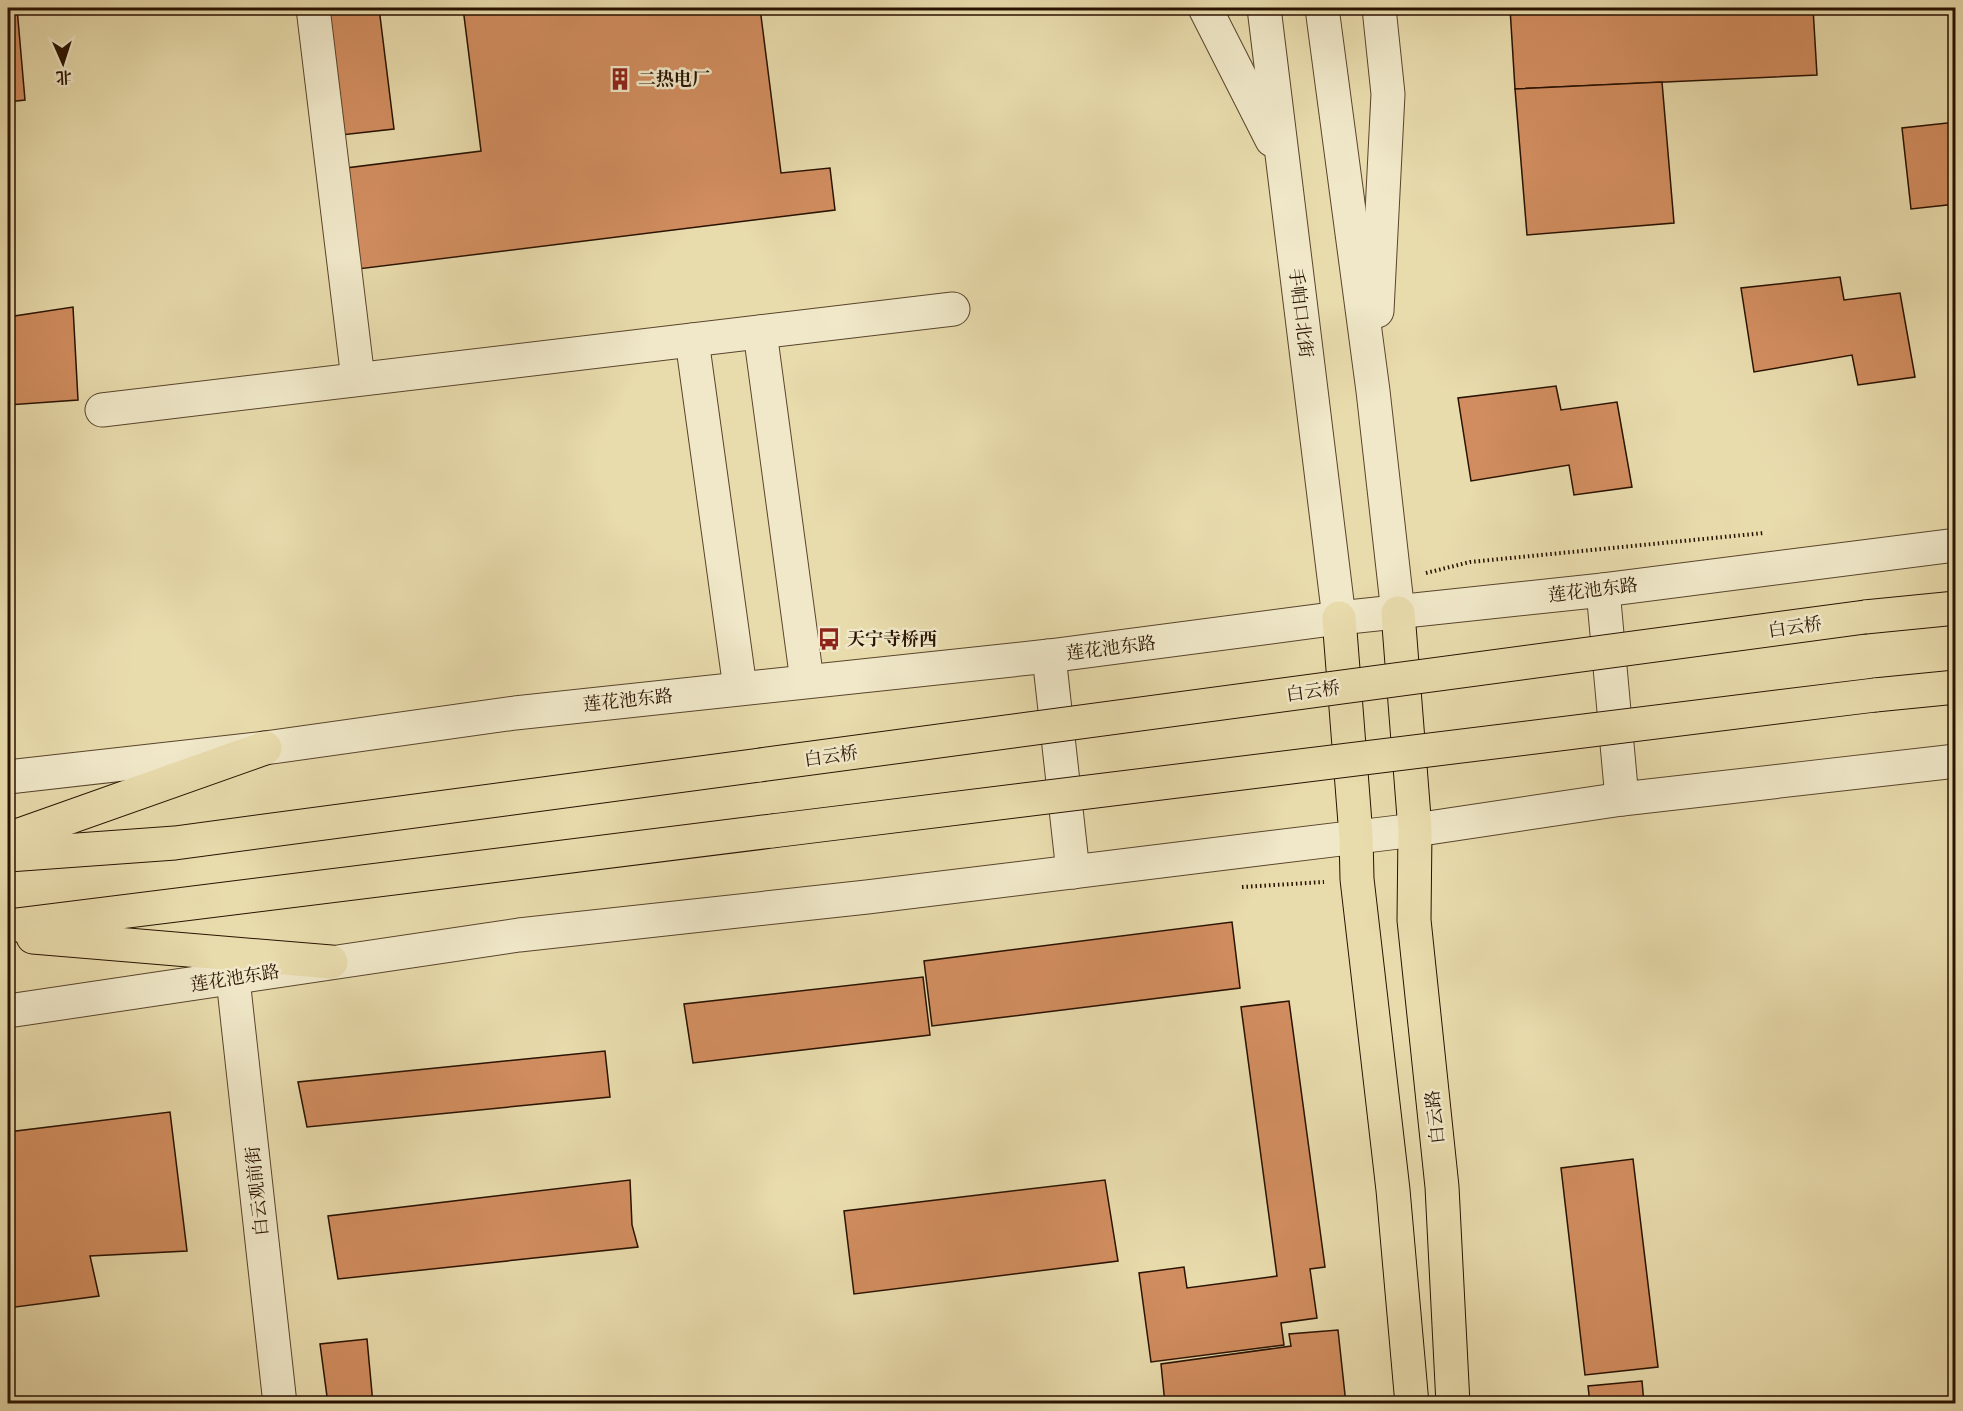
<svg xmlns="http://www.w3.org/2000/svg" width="1963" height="1411" font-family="Vollkorn,'Noto Serif SC',serif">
<rect width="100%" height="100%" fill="#e8dbac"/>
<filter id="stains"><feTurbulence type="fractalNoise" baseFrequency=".00333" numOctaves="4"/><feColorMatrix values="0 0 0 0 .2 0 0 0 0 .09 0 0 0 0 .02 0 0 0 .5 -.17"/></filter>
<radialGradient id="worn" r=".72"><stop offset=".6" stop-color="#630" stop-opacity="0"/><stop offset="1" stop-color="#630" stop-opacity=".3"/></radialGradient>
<!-- building -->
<g fill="#d18d5f" stroke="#291200" stroke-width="1.5">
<path d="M8,8H17L25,100L8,102Z"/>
<path d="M325,8H379L394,129L341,135Z"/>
<path d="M463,8H760L781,173L830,168L835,210L358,269L346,168L481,151Z"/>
<path d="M1510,8H1813L1817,75L1515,89Z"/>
<path d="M1662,82L1674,223L1527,235L1515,89Z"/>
<path d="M1956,122V204L1911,209L1902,128Z"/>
<path d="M1840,277L1844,300L1900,293L1915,377L1858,385L1852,355L1754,372L1741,288Z"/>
<path d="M73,307L78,400L8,405V317Z"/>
<path d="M1556,386L1561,410L1617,402L1632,487L1574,495L1569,465L1471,481L1458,398Z"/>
<path d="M1232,922L1240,988L932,1026L924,961Z"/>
<path d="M923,977L930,1035L693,1063L684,1004Z"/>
<path d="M1289,1001L1325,1267L1310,1269L1317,1318L1281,1323L1284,1345L1151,1362L1139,1273L1184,1267L1187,1288L1277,1276L1241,1007Z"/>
<path d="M605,1051L610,1097L307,1127L298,1082Z"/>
<path d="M170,1112L187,1251L90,1256L99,1296L8,1308V1132Z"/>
<path d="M1633,1159L1658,1367L1585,1375L1561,1168Z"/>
<path d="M630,1180L632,1225L638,1247L338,1279L328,1216Z"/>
<path d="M1105,1180L1118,1261L854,1294L844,1211Z"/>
<path d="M1338,1330L1346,1404H1165L1161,1364L1291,1346L1289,1334Z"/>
<path d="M367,1339L373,1404H328L320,1344Z"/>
<path d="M1642,1381L1644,1404H1590L1588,1386Z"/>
</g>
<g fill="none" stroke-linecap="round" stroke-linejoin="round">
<!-- minor casing -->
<g stroke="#59442b" stroke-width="35">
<g id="minor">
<path d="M313,8L358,379"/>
<path d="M1205,8L1272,140"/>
<path d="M1264,8L1339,618"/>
<path d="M1322,8L1373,391L1398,613"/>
<path d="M1377,311L1388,94L1379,8"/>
<path d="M760,332L807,681"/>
<path d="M692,340L740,688"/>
<path d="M102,410L953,309"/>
<path d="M1603,590L1622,799"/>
<path d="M1049,656L1073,872"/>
<path d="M8,777L265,748L515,713L1049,656L1339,618L1603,590L1956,545"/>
<path d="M233,979L280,1404"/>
<path d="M8,1011L519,935L867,897L1415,830L1622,799L1956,761"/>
</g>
</g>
<!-- major casing -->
<g stroke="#291200" stroke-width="35">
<g id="major">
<path d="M1398,613L1415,830L1414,920L1442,1187L1453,1404"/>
<path d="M1339,618L1356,836L1357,879L1393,1190L1412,1404"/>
</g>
</g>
<!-- highway casing -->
<g stroke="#291200" stroke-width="35">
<g id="highway">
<path d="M1865,617L1956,608"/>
<path d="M1875,695L1956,687"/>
<path d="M8,839L265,748"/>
<path d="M8,855L175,843L760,765"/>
<path d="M8,926L772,831"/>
<path d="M33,937L331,962"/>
</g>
</g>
<!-- path -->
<g stroke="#291200" stroke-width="4" stroke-dasharray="1.5 3" stroke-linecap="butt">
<path d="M1426,573L1470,562L1764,533"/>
<path d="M1242,887L1324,882"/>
</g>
<!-- minor -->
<use href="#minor" stroke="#f0e8c9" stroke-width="33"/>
<!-- major -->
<use href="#major" stroke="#e8dbac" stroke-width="33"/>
<!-- highway -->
<use href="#highway" stroke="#e8dbac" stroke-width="33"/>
<!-- highway-bridge casing -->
<g stroke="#291200" stroke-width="35" stroke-linecap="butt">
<g id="highway-bridge">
<path d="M760,765L1865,617"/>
<path d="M772,831L1875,695"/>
</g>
</g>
<!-- highway-bridge -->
<use href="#highway-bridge" stroke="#e8dbac" stroke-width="33"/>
</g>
<!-- icons -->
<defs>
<g id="building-bare" transform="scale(1.8)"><path d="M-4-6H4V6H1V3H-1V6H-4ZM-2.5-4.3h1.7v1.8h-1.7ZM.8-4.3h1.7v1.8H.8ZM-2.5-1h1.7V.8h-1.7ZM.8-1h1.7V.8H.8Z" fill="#8f2418" stroke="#f0e8c9" stroke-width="2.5" paint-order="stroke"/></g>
<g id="bus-bare" transform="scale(1.8)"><path d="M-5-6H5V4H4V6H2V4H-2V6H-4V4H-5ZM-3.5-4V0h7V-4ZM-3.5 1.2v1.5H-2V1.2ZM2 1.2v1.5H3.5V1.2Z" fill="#8f2418" stroke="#f0e8c9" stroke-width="2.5" paint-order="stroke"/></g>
</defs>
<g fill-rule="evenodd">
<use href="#building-bare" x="620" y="79"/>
<use href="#bus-bare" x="829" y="639"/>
</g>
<g text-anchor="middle" stroke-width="5" stroke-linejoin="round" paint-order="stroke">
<!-- poi labels -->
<g font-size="18" font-weight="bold" fill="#291200" stroke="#f0e8c9" text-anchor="start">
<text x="638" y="85">二热电厂</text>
<text x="847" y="645">天宁寺桥西</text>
</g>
<!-- street labels -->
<g font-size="18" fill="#291200" stroke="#f0e8c9">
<text transform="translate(1301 313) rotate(83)" y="6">手帕口北街</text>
<text transform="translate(1593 590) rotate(-7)" y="6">莲花池东路</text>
<text transform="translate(1795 627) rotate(-8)" y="6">白云桥</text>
<text transform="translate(1111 648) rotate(-7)" y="6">莲花池东路</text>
<text transform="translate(1313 691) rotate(-8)" y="6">白云桥</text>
<text transform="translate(628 700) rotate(-6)" y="6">莲花池东路</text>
<text transform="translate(831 756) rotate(-8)" y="6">白云桥</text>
<text transform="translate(235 978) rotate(-9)" y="6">莲花池东路</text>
<text transform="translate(1435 1117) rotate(-96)" y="6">白云路</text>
<text transform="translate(257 1191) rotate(-96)" y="6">白云观前街</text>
</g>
</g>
<!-- margin -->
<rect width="1963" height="1411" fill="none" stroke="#e8dbac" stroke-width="30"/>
<rect x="9" y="9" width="1945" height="1393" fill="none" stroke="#291200" stroke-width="3"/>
<rect x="15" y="15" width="1933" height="1381" fill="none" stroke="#291200" stroke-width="1.5"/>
<!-- north arrow -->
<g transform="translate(63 63) rotate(177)" stroke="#f0e8c9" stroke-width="4.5" paint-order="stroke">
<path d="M0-4.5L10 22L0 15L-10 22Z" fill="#291200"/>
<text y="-9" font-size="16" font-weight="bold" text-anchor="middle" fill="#291200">北</text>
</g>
<rect width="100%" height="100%" filter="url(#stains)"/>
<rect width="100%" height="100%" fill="url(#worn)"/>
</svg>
